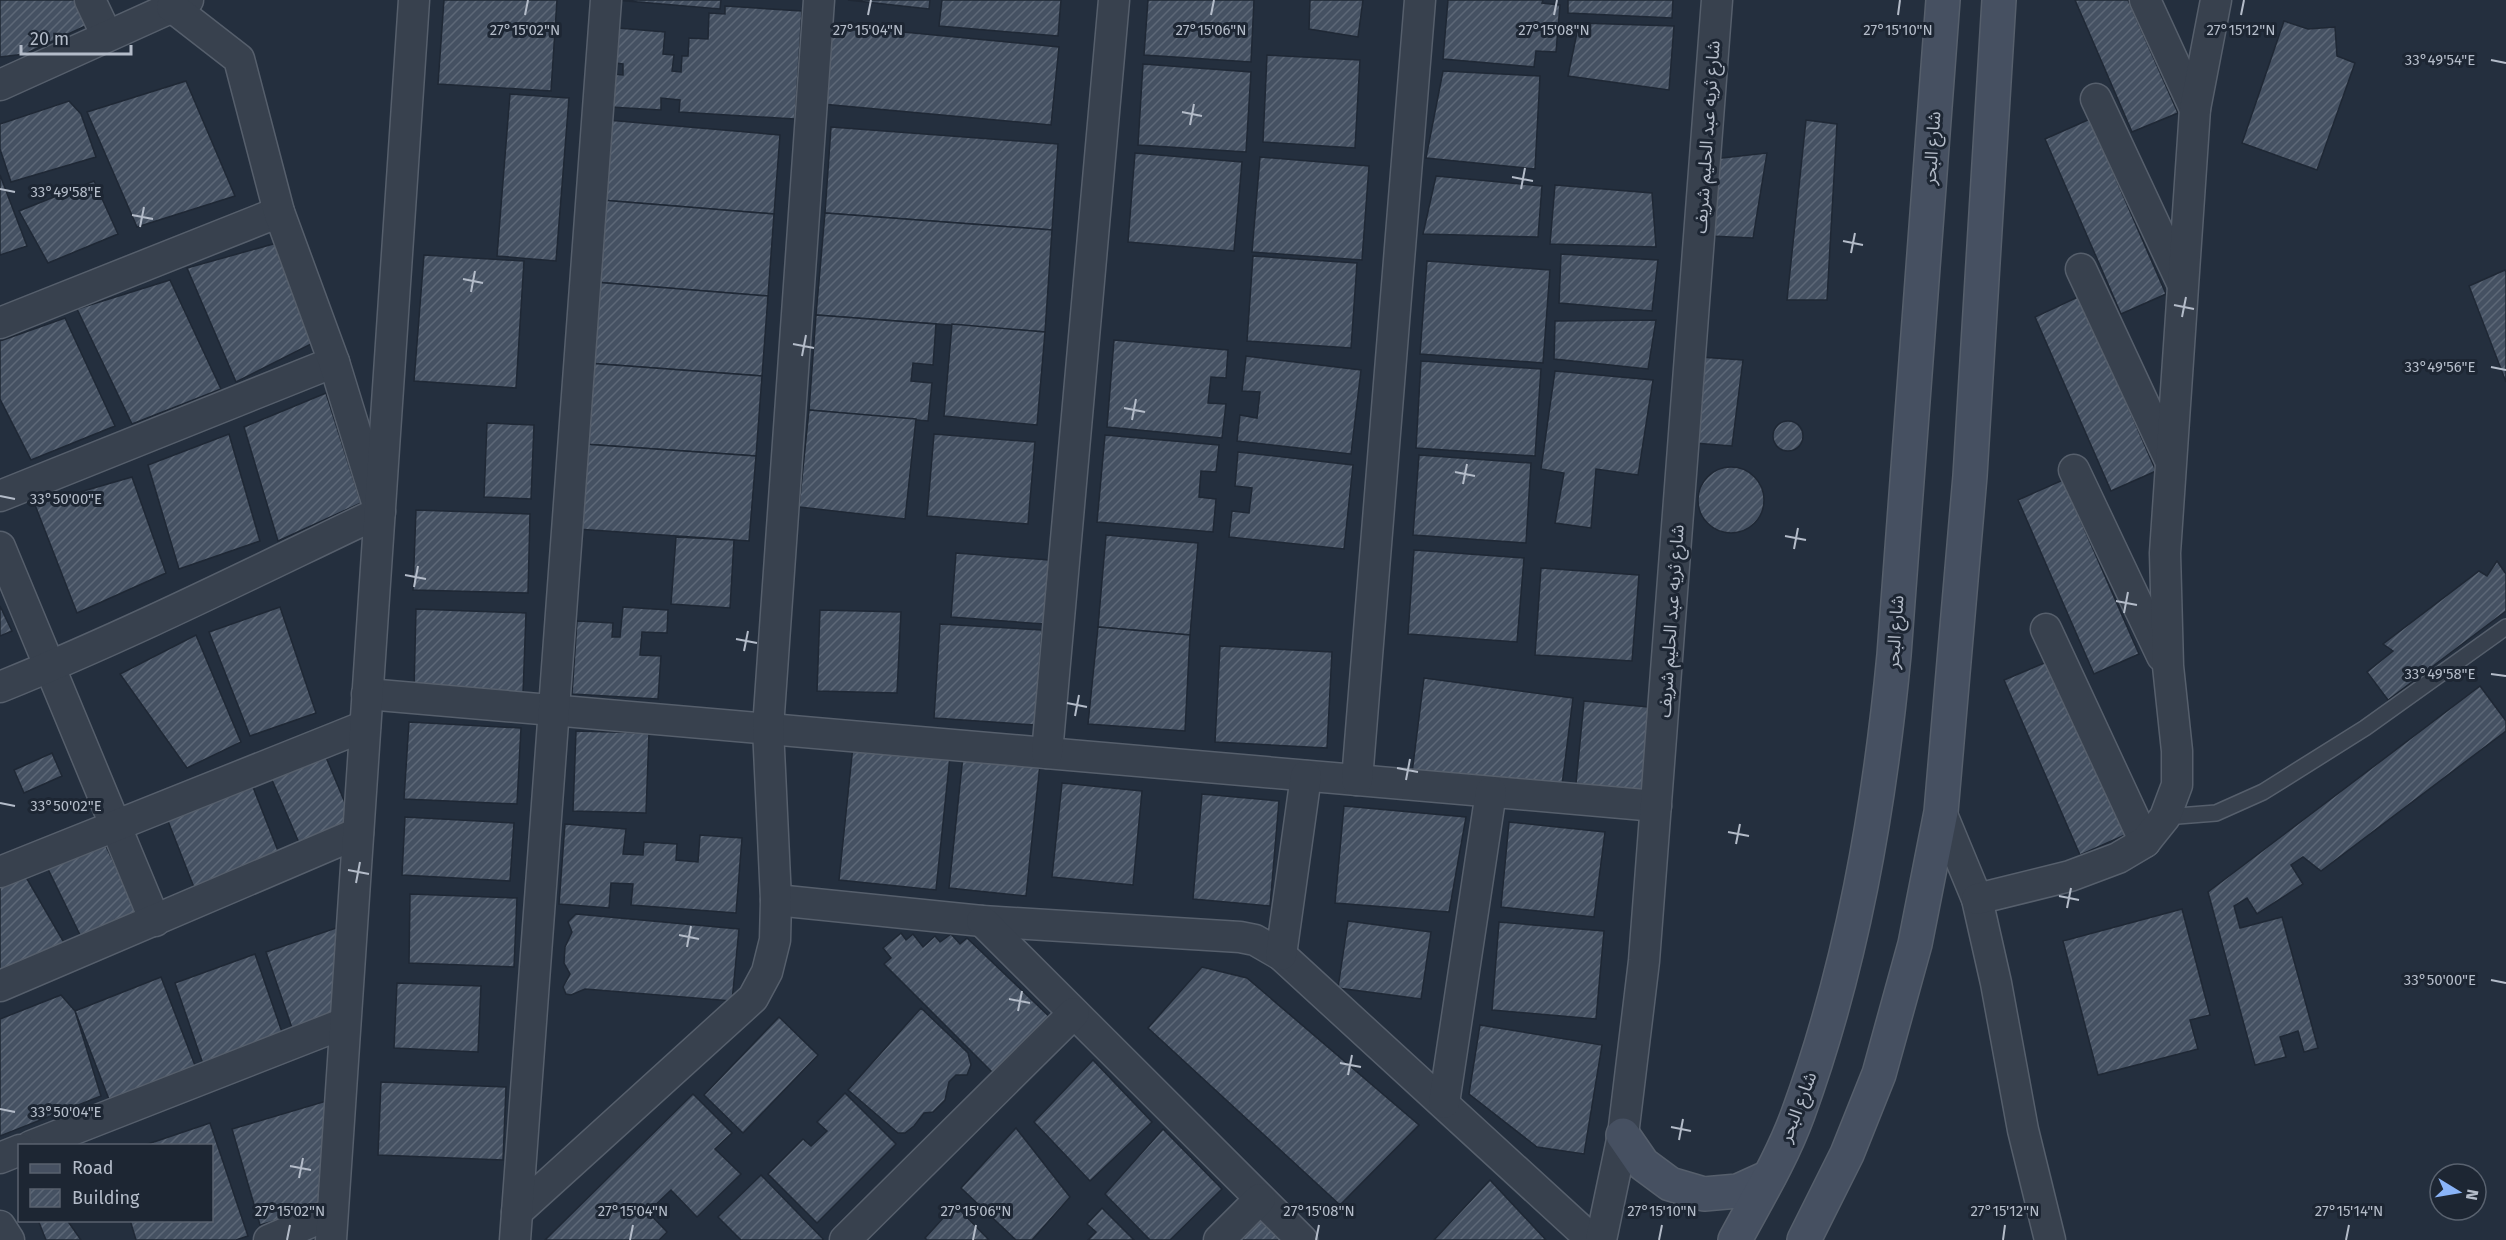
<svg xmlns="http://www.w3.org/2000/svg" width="2506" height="1240" font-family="'Fira Sans','Noto Sans Arabic',sans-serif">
<defs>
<pattern id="building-hatch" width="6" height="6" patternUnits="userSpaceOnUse" patternTransform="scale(1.5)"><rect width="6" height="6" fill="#455162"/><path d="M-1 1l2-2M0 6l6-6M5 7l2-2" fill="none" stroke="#5d6877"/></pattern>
</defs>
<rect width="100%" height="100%" fill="#242f3e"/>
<!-- building -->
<g fill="url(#building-hatch)" stroke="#1f2835" stroke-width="1.5">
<path d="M0,0H81L92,23L25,54L0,57Z"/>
<path d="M444,0H557L551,91L438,84Z"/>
<path d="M615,0H721L720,9Z"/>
<path d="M848,0H930L929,9Z"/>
<path d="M942,0H1061L1058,36L939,26Z"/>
<path d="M1148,0H1254L1251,62L1144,55Z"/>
<path d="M1310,0H1363L1358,37L1309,29Z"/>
<path d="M1448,0H1543L1542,3L1560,5L1556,52L1536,51L1534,67L1443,59Z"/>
<path d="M1568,0H1673L1672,18L1568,13Z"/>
<path d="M2075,0H2128L2178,113L2132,132Z"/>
<path d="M725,6L802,11L795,119L679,112L680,100L661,98V110L610,107L611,74L623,75V64L615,63L618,28L665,32L663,54L674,55L672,71L681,72L682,56H688L689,38L708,39L709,13L725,14Z"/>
<path d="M2284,21L2308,29L2335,27L2337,56L2355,63L2317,170L2242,143Z"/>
<path d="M1579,23L1674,26L1669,90L1568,76Z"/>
<path d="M830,25L1059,47L1051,125L822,104Z"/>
<path d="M1267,55L1360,60L1355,148L1263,142Z"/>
<path d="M1143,64L1251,72L1246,152L1138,145Z"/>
<path d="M1443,71L1540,76L1535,169L1426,158Z"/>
<path d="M186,81L235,196L137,227L87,112Z"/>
<path d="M510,94L569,98L556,261L497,256Z"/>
<path d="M69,101L81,114L96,157L11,182L0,149V124Z"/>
<path d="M2090,119L2166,294L2121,314L2045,139Z"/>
<path d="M607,120L780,135L774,214L601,200Z"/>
<path d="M1806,120L1837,124L1827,300H1787Z"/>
<path d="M831,127L1058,144L1052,230L825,213Z"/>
<path d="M1135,153L1242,162L1234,251L1128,242Z"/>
<path d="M1767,153L1753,238L1710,236L1713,159Z"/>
<path d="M1260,157L1369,166L1362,260L1252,252Z"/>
<path d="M0,175L27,246L0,255Z"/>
<path d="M1436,176L1542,186L1538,237L1423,234Z"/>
<path d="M94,181L118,234L48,263L19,211Z"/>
<path d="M1555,185L1652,193L1656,247L1550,244Z"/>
<path d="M601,200L774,214L768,296L594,282Z"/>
<path d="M825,213L1052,230L1045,332L816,315Z"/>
<path d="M284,241L319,340L236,382L187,268Z"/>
<path d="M1561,254L1658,260L1652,311L1559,303Z"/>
<path d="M424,255L524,261L516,388L414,381Z"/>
<path d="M1253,256L1357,263L1351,348L1247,341Z"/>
<path d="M1427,261L1550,270L1543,363L1420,354Z"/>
<path d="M2505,270L2506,272V382L2469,286Z"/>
<path d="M170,280L221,389L132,424L77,309Z"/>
<path d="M594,282L768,296L762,376L587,363Z"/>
<path d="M2080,296L2156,471L2111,491L2035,317Z"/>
<path d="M816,315L936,324L933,365L913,363L911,381L932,383L928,421L809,410Z"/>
<path d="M65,318L115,426L31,460L0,399V341Z"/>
<path d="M1656,320L1648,369L1554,359L1555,321Z"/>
<path d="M952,324L1045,332L1037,425L944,416Z"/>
<path d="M1114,340L1228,350L1226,378L1211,377L1208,403L1226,404L1222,438L1107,427Z"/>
<path d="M1246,356L1361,370L1351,454L1237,441L1240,415L1257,418L1260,392L1242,391Z"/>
<path d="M1700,357L1743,360L1732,446L1694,443Z"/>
<path d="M1421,361L1541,369L1535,456L1416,448Z"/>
<path d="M587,363L762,376L756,456L583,444Z"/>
<path d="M1555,371L1653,380L1638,475L1596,469L1591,528L1555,523L1564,473L1541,469Z"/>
<path d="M326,393L361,503L278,541L244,427Z"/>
<path d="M809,410L916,419L905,519L799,507Z"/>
<circle cx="1788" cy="436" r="15"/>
<path d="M487,423L534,425L531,499L484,497Z"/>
<path d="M229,434L260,541L179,569L148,465Z"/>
<path d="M934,434L1035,442L1028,524L927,516Z"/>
<path d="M1105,435L1219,445L1216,472L1201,471L1199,497L1216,499L1213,532L1097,522Z"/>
<path d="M583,444L756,456L749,541L577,529Z"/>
<path d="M1238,452L1353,465L1344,549L1229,537L1232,511L1249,513L1252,488L1235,486Z"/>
<path d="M1419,455L1531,463L1526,543L1413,535Z"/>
<circle cx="1731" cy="500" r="33"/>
<path d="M132,477L166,573L77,613L35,505Z"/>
<path d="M2063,480L2139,654L2094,674L2018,500Z"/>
<path d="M416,510L530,514L528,593L413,590Z"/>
<path d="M1106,535L1198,543L1190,635L1098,627Z"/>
<path d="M676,537L734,540L730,608L671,604Z"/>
<path d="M1414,550L1524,558L1517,642L1408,634Z"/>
<path d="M956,553L1049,560L1044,624L951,617Z"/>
<path d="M2497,561L2506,574V611L2388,700L2367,672L2393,651L2383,644L2479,571L2487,576Z"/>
<path d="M1541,568L1639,575L1632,661L1535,655Z"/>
<path d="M0,606L12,631L0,636Z"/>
<path d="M280,607L316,713L250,736L209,632Z"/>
<path d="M623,607L668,610L667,633L642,632L640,655L661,656L658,699L572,694L577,621L613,623L612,637H620Z"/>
<path d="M416,609L526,613L523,694L414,690Z"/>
<path d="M820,610L901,612L897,693L817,691Z"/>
<path d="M940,624L1042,630L1035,725L934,718Z"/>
<path d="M1098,627L1190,635L1185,731L1088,724Z"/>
<path d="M196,635L241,742L187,768L120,674Z"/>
<path d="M1220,646L1332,652L1327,748L1215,742Z"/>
<path d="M2049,661L2125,835L2080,855L2004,680Z"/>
<path d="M1424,678L1573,698L1561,793L1412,773Z"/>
<path d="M2480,686L2506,721V731L2321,871L2303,857L2291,865L2303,884L2257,914L2247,898L2234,906L2240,928L2282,917L2318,1048L2304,1052L2298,1031L2280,1037L2286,1057L2255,1065L2208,892Z"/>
<path d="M1584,701L1659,708L1651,800L1575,794Z"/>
<path d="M409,722L521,728L517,804L404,799Z"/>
<path d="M576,731L649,733L646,813L573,811Z"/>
<path d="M853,746L950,756L936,890L839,880Z"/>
<path d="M323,750L353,822L300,845L269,773Z"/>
<path d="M52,753L62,776L24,793L14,770Z"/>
<path d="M963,756L1040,764L1026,896L949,888Z"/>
<path d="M251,782L280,856L195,890L166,816Z"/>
<path d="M1062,783L1142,791L1133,885L1052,877Z"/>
<path d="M1202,794L1279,801L1270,906L1193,899Z"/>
<path d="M1344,806L1466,817L1449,912L1335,903Z"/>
<path d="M405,817L514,823L510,881L402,875Z"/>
<path d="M1509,822L1605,832L1594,917L1501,907Z"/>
<path d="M565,824L626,829L623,854L643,855L644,842L677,844L676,860L698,862L700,835L742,838L736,913L631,905L633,884L611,883L609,908L559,904Z"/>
<path d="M101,836L140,916L84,943L45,863Z"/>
<path d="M19,865L66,946L0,972V877Z"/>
<path d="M410,894L517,898L514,967L409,963Z"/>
<path d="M2182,909L2210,1015L2190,1020L2198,1049L2098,1075L2063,941Z"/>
<path d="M576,914L739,929L732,1001L585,989L571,995L566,994L563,987L570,974L564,963L565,947L572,932L568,922Z"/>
<path d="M1348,921L1431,932L1421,999L1338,988Z"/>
<path d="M1499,922L1604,931L1596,1019L1492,1010Z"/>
<path d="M339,927L340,1011L292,1028L266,952Z"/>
<path d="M901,933L906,940L913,934L923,947L935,936L940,942L951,934L960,944L967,938L1055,1022L994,1074L884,964L891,958L883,948Z"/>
<path d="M255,954L283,1035L203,1064L175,983Z"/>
<path d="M1202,967L1247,978L1419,1125L1340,1205L1148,1028Z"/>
<path d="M161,977L196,1068L110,1102L75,1011Z"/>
<path d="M397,983L481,986L478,1052L394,1048Z"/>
<path d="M61,995L75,1011L101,1096L0,1136V1019Z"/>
<path d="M921,1008L968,1053L971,1065L967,1075H956L949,1082L945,1100L933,1112L924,1113L914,1126L905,1133H898L848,1090Z"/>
<path d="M779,1017L818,1055L743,1133L704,1095Z"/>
<path d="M1480,1025L1602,1045L1584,1154L1537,1147L1469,1094Z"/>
<path d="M1093,1060L1152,1122L1090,1181L1034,1122Z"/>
<path d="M381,1082L506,1087L503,1160L378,1155Z"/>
<path d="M845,1093L896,1144L817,1223L768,1174L803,1139L811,1146L827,1131L817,1122Z"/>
<path d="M693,1094L732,1133L715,1149L741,1174L697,1217L671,1190L648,1212L667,1232L659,1240H545Z"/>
<path d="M333,1099L326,1206L260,1225L232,1129Z"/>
<path d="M210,1123L248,1236L236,1240H136L130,1220H212V1146H142Z"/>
<path d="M1016,1128L1070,1197L1032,1240H1016L961,1188Z"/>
<path d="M1163,1129L1222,1189L1170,1240H1150L1105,1194Z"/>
<path d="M761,1175L823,1239V1240H741L718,1217Z"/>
<path d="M1490,1180L1546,1240H1434Z"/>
<path d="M955,1205L989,1240H927L925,1238Z"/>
<path d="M1102,1208L1134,1240H1088L1096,1232L1087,1224Z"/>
<path d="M1259,1216L1283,1240H1236Z"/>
<path d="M38,1220H67L81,1240H46Z"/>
</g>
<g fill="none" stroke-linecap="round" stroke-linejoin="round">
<!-- lane casing -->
<g stroke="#565f6c" stroke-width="18">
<path id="lane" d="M2165,817L2216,813L2263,792L2365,728L2506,627"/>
</g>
<!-- street casing -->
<g stroke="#565f6c" stroke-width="33">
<g id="street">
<path d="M90,0L107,36"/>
<path d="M2145,0L2195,109"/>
<path d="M0,85L188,0"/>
<path d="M2096,99L2182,283"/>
<path d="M2081,269L2169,458"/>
<path d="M0,323L279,212"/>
<path d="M2074,470L2162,656"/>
<path d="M0,496L334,362"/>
<path d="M0,547L155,921"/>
<path d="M2046,629L2145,842"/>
<path d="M0,687C129,635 254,572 380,512L334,362L279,212L239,59L172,7"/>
<path d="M367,694L1656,806"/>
<path d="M1047,753L1114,0"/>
<path d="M1357,780L1420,0"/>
<path d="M1941,812L1977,899L1996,983L2023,1130L2050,1240"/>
<path d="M0,872L365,726"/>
<path d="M1977,899L2070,876L2118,858L2145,842L2165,817L2177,785V751L2168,666L2165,553L2195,109L2216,0"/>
<path d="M776,900L982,921L1240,937L1255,940L1281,955L1592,1240"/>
<path d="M982,921L1302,1240"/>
<path d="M1281,955L1306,776"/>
<path d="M0,986L358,833"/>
<path d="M1444,1103L1491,792"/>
<path d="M31,1146L345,1023"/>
<path d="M0,1158L20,1150"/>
<path d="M517,1212L753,998L767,972L775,940L776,900L768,728L819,0"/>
<path d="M0,1226L9,1240"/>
<path d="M269,1240L332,1213"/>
<path d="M331,1240L414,0"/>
<path d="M515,1240L606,0"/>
<path d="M845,1240L1074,1013"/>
<path d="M1219,1240L1260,1199"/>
<path d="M1601,1240L1623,1135L1644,961L1717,0"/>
</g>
</g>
<!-- secondary casing -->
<g stroke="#565f6c" stroke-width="36">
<g id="secondary">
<path d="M1623,1135L1643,1164L1670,1184L1704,1194L1738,1191L1769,1177"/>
<path d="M1735,1240C1757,1199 1782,1158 1798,1114C1852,966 1879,811 1894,655L1943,0"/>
<path d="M1804,1240L1847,1154L1879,1074L1915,944L1941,812L1970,476L1999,0"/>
</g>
</g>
<!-- lane -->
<use href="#lane" stroke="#38414e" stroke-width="15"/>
<!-- street -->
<use href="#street" stroke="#38414e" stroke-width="30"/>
<!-- secondary -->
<use href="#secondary" stroke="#465061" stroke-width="33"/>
</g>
<!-- ticks -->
<path fill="none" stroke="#b4bcc9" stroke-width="2" d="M525,15L528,0M868,15L871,0M1211,15L1214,0M1554,15L1557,0M1898,15L1900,0M2241,15L2244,0M2491,60L2506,63M1182,112L1202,116M1190,125L1194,104M1512,177L1533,181M0,189L15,192M1521,189L1525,168M132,215L153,219M140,227L144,207M1843,241L1863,245M1851,253L1855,233M463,279L483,283M471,292L475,271M2174,305L2194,309M2182,317L2186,297M793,344L814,348M802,356L806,335M2491,367L2506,370M1124,408L1145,412M1132,420L1136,399M1455,472L1475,476M1463,484L1467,464M0,496L15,499M1785,536L1806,540M1794,549L1798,528M405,575L426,579M414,587L418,566M2116,601L2137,605M2124,613L2128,592M736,639L757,643M744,651L748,631M2491,674L2506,676M1067,703L1087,707M1075,716L1079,695M1397,768L1418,772M1406,780L1410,759M0,803L15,806M1728,832L1749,836M1736,844L1740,824M348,870L369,874M356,883L360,862M2059,896L2079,900M2067,908L2071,888M679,935L699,939M687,947L691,926M2491,980L2506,983M1009,999L1030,1003M1018,1011L1022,991M1340,1063L1361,1067M1348,1075L1352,1055M0,1109L15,1112M1671,1127L1691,1131M1679,1140L1683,1119M290,1166L311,1170M299,1178L303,1158M287,1240L290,1225M630,1240L633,1225M973,1240L976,1225M1316,1240L1319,1225M1659,1240L1662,1225M2003,1240L2005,1225M2346,1240L2349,1225"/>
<g text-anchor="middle" stroke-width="6" stroke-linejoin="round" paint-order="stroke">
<!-- street labels -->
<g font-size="18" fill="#b4bcc9" stroke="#1d2633">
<text transform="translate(1707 137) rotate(-86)" y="6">شارع ثريه عبد الحليم شريف</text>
<text transform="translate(1932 148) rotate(-86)" y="6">شارع البحر</text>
<text transform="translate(1671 621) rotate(-86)" y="6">شارع ثريه عبد الحليم شريف</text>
<text transform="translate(1895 632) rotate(-86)" y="6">شارع البحر</text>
<text transform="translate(1798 1107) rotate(-69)" y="6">شارع البحر</text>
</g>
</g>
<g font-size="15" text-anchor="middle" fill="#b4bcc9" stroke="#1d2633" stroke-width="6" stroke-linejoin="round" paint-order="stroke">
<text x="525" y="35">27°15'02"N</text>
<text x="868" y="35">27°15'04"N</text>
<text x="1211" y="35">27°15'06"N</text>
<text x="1554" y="35">27°15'08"N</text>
<text x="1898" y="35">27°15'10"N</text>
<text x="2241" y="35">27°15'12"N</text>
<text x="2440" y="65">33°49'54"E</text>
<text x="66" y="197">33°49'58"E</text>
<text x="2440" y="372">33°49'56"E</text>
<text x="66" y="504">33°50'00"E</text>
<text x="2440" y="679">33°49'58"E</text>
<text x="66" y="811">33°50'02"E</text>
<text x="2440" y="985">33°50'00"E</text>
<text x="66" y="1117">33°50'04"E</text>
<text x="290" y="1216">27°15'02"N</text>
<text x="633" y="1216">27°15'04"N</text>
<text x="976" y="1216">27°15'06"N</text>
<text x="1319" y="1216">27°15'08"N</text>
<text x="1662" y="1216">27°15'10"N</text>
<text x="2005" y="1216">27°15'12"N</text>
<text x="2349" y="1216">27°15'14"N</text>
</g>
<!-- legend -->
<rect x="18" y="1144" width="195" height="78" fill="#1d2633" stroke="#59626f" stroke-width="1.5"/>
<rect x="30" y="1164" width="30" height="9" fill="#465061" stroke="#59626f" stroke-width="1.5"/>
<text x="72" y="1174" font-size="18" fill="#b4bcc9">Road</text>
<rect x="30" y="1189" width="30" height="18" fill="url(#building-hatch)" stroke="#59626f" stroke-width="1.5"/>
<text x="72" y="1204" font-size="18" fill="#b4bcc9">Building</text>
<!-- north arrow -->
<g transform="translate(2458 1192) rotate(101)"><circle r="28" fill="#1d2633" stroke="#59626f" stroke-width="1.5"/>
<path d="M0-4.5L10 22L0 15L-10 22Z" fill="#8ab4f8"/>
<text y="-9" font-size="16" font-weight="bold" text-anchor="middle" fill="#b4bcc9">N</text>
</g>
<!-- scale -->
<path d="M21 45v9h110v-9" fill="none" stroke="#b4bcc9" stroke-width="3"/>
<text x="30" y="45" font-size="18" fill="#b4bcc9" stroke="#1d2633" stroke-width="4.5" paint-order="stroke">20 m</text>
</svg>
